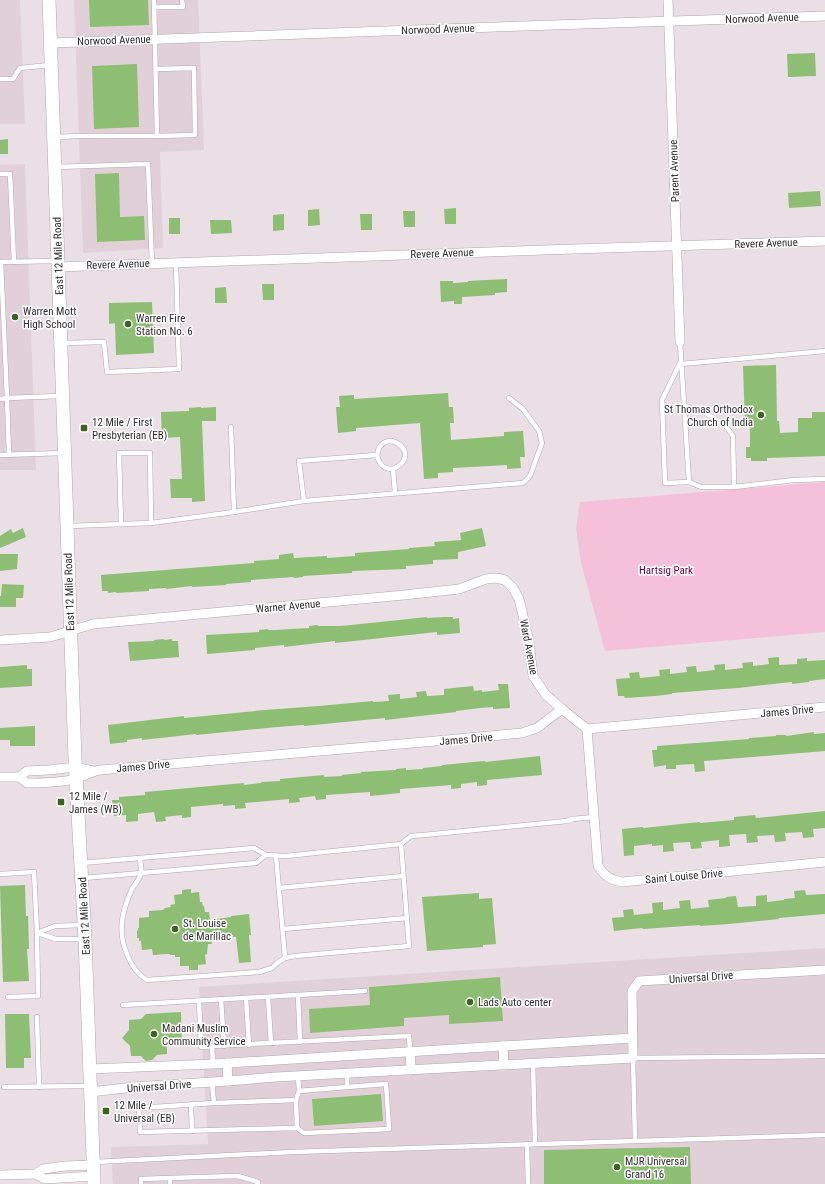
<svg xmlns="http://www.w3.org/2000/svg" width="825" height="1184" font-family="'Roboto Condensed',sans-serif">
<rect width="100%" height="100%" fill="#e9dfe4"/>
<!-- built -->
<g fill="#e2d0d9">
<path d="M0,0H20L25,124H0Z"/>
<path d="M74,0H198L204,150L160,152L163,248L83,253Z"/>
<path d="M25,164L36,470H0V165Z"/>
<path d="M825,948V1184H113L111,1147L208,1144L199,987Z"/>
</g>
<!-- green -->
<path fill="#f5c0da" d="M825,482V632L605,651L581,563L576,528L580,502Z"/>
<!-- building -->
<g fill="#8ebe73">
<path d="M89,0H148L149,25L90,27Z"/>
<path d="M815,53L816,76L788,77L787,54Z"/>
<path d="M137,64L139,127L94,129L92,66Z"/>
<path d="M8,139V154H0V140Z"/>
<path d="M119,173L120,217L144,216L145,240L97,242L95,174Z"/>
<path d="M820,191L821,206L789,208L788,193Z"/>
<path d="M456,208V224H445L444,209Z"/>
<path d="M319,209L320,225L308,226V210Z"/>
<path d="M403,211H415V227H404Z"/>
<path d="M284,214V230L273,231V215Z"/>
<path d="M360,214H372V230H361Z"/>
<rect x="169" y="218" width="11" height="16"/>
<path d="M210,220H231L232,233L211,234Z"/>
<path d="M507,279V292L495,293V295L462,297V304H454V301L441,302L440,281H453V283L468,282V281Z"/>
<path d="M262,284H274V300H263Z"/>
<path d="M226,287L227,303H215V288Z"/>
<path d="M152,302L154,353L116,355L115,323L109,324V303Z"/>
<path d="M776,365L777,421H779L780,433L798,432V418H812V412H825V456L767,458V461H751V458H746V447H750V424L745,425L743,366Z"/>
<path d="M448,393L449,407H453L454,423H450L451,440L504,436V432L523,431L525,457H520L521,468L507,469V465L453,468V472L438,473V478L424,479L420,423L356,428V431L338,433L336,407H340L339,396L354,395V399Z"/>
<path d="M201,407V408L216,407V421H202L205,501L192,502V498H171L170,479H182L180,437L162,438L161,412L189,411V408Z"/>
<path d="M23,528L26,537L0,548V536L11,529L13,533Z"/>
<path d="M482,528L486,546L458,552V559L433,560V564L406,566V569L352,571V573L303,576V577L294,578V577L251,580V582L226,584V585L192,587V586L166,589V588L149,589V591L116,593V592L108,593V591H102L101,575L254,563V561L279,559V555L293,553L294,558L327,556V558L355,556V553L409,549V548L435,546L434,542L461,540L460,533Z"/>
<path d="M0,554H18L17,569L0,571Z"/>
<path d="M2,584L24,585L23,598H16V607H0V596H1Z"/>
<path d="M427,617V618L445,617H453V619L459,618L460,633L437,635V632L335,643V641L284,647V645L255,648V650L207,654L206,635L259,632V630L268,629V630H275L309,628V626L318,625V626H341L361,624Z"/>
<path d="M164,639V640L172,639V641H178L179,657L130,661L128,642L154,641V640Z"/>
<path d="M779,657V665L797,664V659L807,658V661L825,660V679L809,681V682L792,684V682L738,688L710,690L672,693V694L655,696L625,698L624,696H618L616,679L630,678L629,673L639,672L640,678L660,676L659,670L670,669V674L687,672L686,667L696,666L697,672L715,670L714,665L725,664V670L743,668L742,663L753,662V666L769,664L768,658Z"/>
<path d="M27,665V669H32V686L0,688V667Z"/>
<path d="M498,684H508L510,708L493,709V707L480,708L456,711V712L385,720V718L304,726V725L277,727L196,735V734L142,740V738L127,740V742L110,744L108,725L184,716V718L265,710L319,706L373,701V702L389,701L388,695L400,694V699L417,697L416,692L426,691L427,696L444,695V689L473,686L474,691L482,690V692L499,690Z"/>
<path d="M35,726V746H10V740H0V728Z"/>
<path d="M814,732V734L825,733V751L704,761L705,771L695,772L694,764L676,765V769H666V765L654,767L652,750H657V746L749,739V738L776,736V735H786V736Z"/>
<path d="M540,756L542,775L487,780V785L477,786V782L461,784V788L451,789V785L400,789V793L381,795L370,796V792L326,795V799L316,800L315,796L299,798L300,802L289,803V799L245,803L246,808L235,809V805L223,806V804L191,807V817L182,818V815L165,817L166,821L156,822L154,812L138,814V821L126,822V815L114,816L112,800H119V797L145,795V792L244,783V785L261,783V782L280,781V779L324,775V777L342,776V775L361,773V772L396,770V769L406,768V770L423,769V768L442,766V765L485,761V762L503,760Z"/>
<path d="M825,811V828L813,829L814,837L803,838L802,832L785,833L786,841L775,842L774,835L757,836L758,842L747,843L746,834L729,835L730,846L719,847V840L701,842L702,848L691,849L690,842L673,843L674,851L663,852V845L652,846V844L634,846V855L624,856L622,829L643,827V828L700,822V823L734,820V817L755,815L756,818Z"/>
<path d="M25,885L26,916H28L29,949H27L29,981L3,982L0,886Z"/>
<path d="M191,889V893L199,892L200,902H202L203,906H204L205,912H209L210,920L231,917V916L249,914L251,935H249L251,962L239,963L236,937H233V935L211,937L212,944H208L207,954L205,955L206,964L198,965V970H189V966H180V957H175V955H170V954H167L153,955L152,949L142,950L141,941H139V938H137V931L138,930V928H139V918L149,917V911L163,910L165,908L171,907L170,905L175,904L174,895L182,894V890Z"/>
<path d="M805,890L806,895L825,894V914L779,918V919L729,924L700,926V925L643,929L642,928L614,931L612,918L624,917L623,910L633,909L634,915L653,913L652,903L663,902V910L680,908L679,901L690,900L691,909L709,907L708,900L726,898V897L736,896L738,907L756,906V896L767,895V902L784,900V899L795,898L794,891Z"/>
<path d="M479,893V899L492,898L496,944L483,945V947L427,951L422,897Z"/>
<path d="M500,977L503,1021L449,1024V1015L404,1018V1026L310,1033L309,1009L370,1005L369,987Z"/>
<path d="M181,1012L182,1046H167V1054L157,1055L152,1060L146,1061L141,1056H131L130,1046L122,1038L129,1030V1020L141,1019L146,1014Z"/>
<path d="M5,1014H29L31,1058H24V1068H6Z"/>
<path d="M381,1094L383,1121L314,1126L312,1099Z"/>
<path d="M690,1147L691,1184H544V1150Z"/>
</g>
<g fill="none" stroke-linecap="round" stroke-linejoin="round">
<!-- service casing -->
<g stroke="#b2a8ac" stroke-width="5.5">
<g id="service">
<path d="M154,7H183L182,0"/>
<path d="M156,69L194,68L195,135L157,136"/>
<path d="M0,79H13L20,68L50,65"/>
<path d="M55,137L80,136H157L154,0"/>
<path d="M55,167L148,164L152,263"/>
<path d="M0,174H10L14,262"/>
<path d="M56,261L1,262L7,398L60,396"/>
<path d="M680,342L689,482L665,483L662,400L681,361"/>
<path d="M62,343L104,342L107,372L179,369L176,263"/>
<path d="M681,364L825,351"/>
<path d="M0,399L7,398L9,455"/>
<path d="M684,406L704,412L725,425L733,436L734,487"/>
<path d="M231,427L234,512"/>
<path d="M0,455L63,453"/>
<path d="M377,455C382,423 426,454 393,469"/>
<path d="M689,482L701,487H734L794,480L825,479"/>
<path d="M304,501L299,461L377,455C379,465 384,469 393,469L395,493"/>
<path d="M121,524L119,453H150L151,523"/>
<path d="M69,526L151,523L234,512L304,501L523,483L530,476L542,443L539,431L523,409L509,398"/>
<path d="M401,844L411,836L424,835L567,821L573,819L594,817"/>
<path d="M276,856L285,958"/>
<path d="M140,858C140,862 142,869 141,873C140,879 135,884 132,889C122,911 117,931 127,954C131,965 137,974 147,980L259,972L272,968L277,963L285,958L295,956L409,946L401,844L286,856L266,855"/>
<path d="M82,863L254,848L266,855L256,863L84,878"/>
<path d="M1,874L34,872L37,933L55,926L82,925"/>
<path d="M279,888L403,876"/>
<path d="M283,929L407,918"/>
<path d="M298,995L300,1042"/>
<path d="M8,997L38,996L37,933L56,939H83"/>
<path d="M268,997L271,1043"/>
<path d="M246,998L249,1045"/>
<path d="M221,999L224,1046"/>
<path d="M199,1001L201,1047L212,1046"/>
<path d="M123,1005L365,991"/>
<path d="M37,1017L39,1087"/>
<path d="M533,1063L535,1144"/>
<path d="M213,1064L212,1046L409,1036L410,1051"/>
<path d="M212,1082L214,1103L296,1100L299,1091L298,1076"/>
<path d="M4,1087L88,1086"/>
<path d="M299,1091L347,1087V1073"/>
<path d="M296,1100L297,1128"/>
<path d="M214,1103L139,1108L140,1132L297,1128L304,1133L389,1129L386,1084L347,1087"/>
<path d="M191,1104L192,1131"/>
<path d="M635,1141L633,1058L825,1056"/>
<path d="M527,1145L528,1184"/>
<path d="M95,1162L292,1152L825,1135"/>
<path d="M141,1184V1179L170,1178"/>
<path d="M170,1184V1178L238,1176L258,1182V1184"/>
</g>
</g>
<!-- minor casing -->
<g stroke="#b2a8ac" stroke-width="10">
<g id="minor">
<path d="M668,0L680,342"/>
<path d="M51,43L553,25L825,16"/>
<path d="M58,267L574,249L825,241"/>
<path d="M0,640L50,637L93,624L404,595L459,589L486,579L496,578L505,580L513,588L519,599L529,641L533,676L546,695L562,709L587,729L825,707"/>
<path d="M587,729L598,866C605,876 610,880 622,882L825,862"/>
<path d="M93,771L75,767L49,770L27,771L19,777L27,783C43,783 59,783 75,779C84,777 90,771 101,770L436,741L522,733L537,728L562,709"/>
<path d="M0,777H19"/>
<path d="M503,1046L504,1065"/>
<path d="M410,1051L411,1070"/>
<path d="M227,1063L228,1081"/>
<path d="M90,1069L213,1064L632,1038"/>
<path d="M90,1092L134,1087L228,1081L276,1077L633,1058L632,991L639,981L825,970"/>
<path d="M93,1165L65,1166L43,1169L36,1174L44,1179L94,1176"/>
<path d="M0,1175L36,1174"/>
</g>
</g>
<!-- secondary casing -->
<g stroke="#b2a8ac" stroke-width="14">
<path id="secondary" d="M49,0L75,759L85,939L94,1184"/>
</g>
<!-- service -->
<use href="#service" stroke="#fff" stroke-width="4.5"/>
<!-- minor -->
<use href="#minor" stroke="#fff" stroke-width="9"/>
<!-- secondary -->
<use href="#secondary" stroke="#fff" stroke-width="13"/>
</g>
<!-- markers -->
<g fill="#3c6420" stroke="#fff" stroke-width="1.5">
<circle cx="15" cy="317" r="4"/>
<circle cx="128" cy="324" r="4"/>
<circle cx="761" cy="415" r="4"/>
<rect x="80" y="424" width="8" height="8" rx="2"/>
<rect x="57" y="798" width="8" height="8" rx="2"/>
<circle cx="175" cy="929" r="4"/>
<circle cx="470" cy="1002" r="4"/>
<circle cx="154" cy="1034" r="4"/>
<rect x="102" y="1107" width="8" height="8" rx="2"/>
<circle cx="617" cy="1167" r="4"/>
</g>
<g text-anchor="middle" stroke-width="3" stroke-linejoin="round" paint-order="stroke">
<!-- street labels -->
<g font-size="11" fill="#312d2f" stroke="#fff">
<text transform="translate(762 18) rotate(-2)" y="4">Norwood Avenue</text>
<text transform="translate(438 29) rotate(-2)" y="4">Norwood Avenue</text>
<text transform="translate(114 40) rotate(-2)" y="4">Norwood Avenue</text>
<text transform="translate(674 171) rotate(-92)" y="4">Parent Avenue</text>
<text transform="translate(766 243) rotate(-2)" y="4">Revere Avenue</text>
<text transform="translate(442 253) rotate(-2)" y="4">Revere Avenue</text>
<text transform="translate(58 256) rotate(-92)" y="4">East 12 Mile Road</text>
<text transform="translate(118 264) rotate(-2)" y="4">Revere Avenue</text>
<text transform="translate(69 592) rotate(-92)" y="4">East 12 Mile Road</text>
<text transform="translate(288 606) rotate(-5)" y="4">Warner Avenue</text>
<text transform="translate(529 647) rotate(79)" y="4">Ward Avenue</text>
<text transform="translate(787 711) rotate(-5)" y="4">James Drive</text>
<text transform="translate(466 739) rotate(-5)" y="4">James Drive</text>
<text transform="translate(143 766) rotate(-5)" y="4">James Drive</text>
<text transform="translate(684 876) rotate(-5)" y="4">Saint Louise Drive</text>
<text transform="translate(84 916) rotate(-93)" y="4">East 12 Mile Road</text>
<text transform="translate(701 977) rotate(-4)" y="4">Universal Drive</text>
<text transform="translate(159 1086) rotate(-4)" y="4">Universal Drive</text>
</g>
<!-- poi labels -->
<g font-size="11" fill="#312d2f" stroke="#fff" text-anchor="start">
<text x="23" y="315">Warren Mott<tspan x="23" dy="13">High School</tspan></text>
<text x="136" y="322">Warren Fire<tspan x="136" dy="13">Station No. 6</tspan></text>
<text x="753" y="413" text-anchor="end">St Thomas Orthodox<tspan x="753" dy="13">Church of India</tspan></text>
<text x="92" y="426">12 Mile / First<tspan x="92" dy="13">Presbyterian (EB)</tspan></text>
<text x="69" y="800">12 Mile /<tspan x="69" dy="13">James (WB)</tspan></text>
<text x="183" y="927">St. Louise<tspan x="183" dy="13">de Marillac</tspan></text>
<text x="478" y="1006">Lads Auto center</text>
<text x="162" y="1032">Madani Muslim<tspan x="162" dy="13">Community Service</tspan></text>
<text x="114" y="1109">12 Mile /<tspan x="114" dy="13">Universal (EB)</tspan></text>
<text x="625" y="1165">MJR Universal<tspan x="625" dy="13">Grand 16</tspan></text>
</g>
<!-- park labels -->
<g font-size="11" fill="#604" stroke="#fff">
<text x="666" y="574">Hartsig Park</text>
</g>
</g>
</svg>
